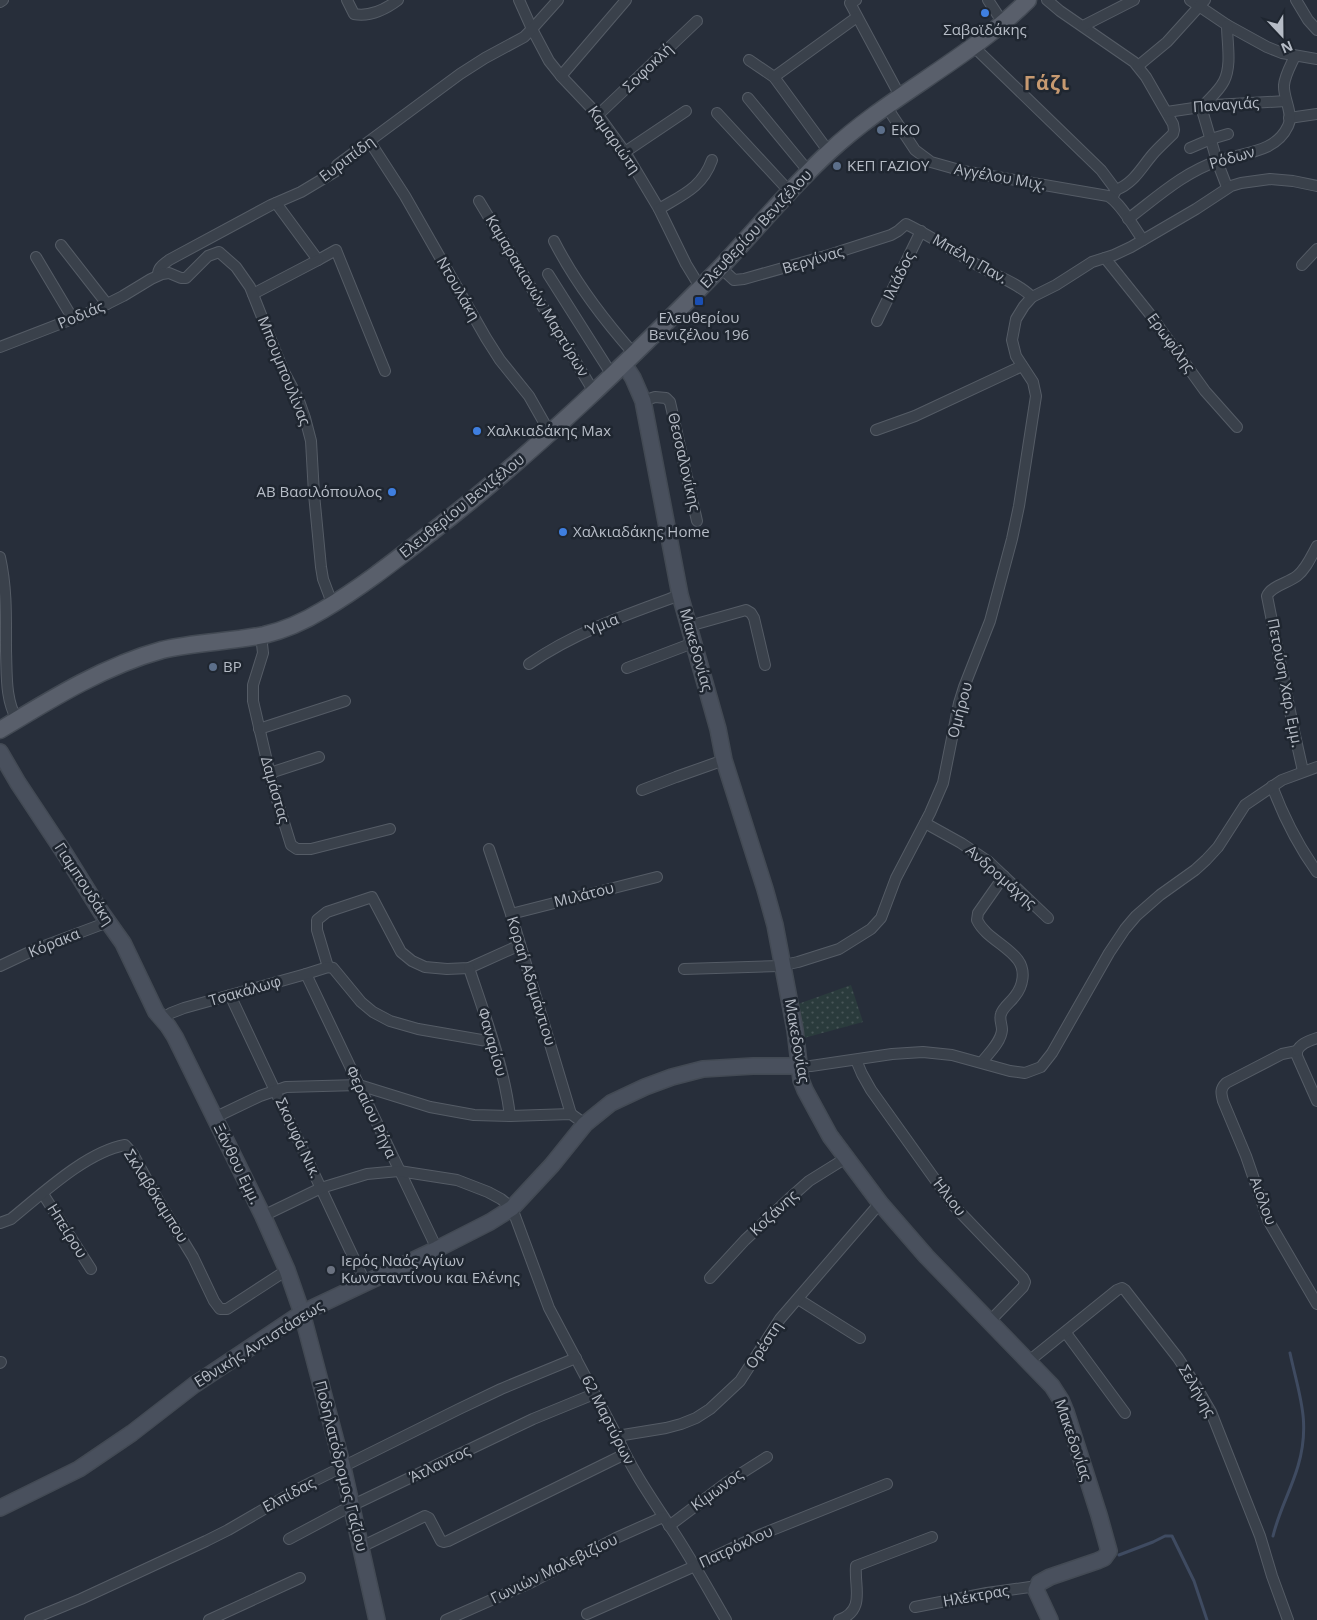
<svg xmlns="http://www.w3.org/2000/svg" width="1317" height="1620" font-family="'Open Sans',sans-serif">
<defs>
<pattern id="grass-dots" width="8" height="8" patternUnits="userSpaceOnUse" patternTransform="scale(1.25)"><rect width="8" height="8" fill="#2a3b3c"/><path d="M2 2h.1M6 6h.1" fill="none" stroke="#475557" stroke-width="1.8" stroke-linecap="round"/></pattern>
</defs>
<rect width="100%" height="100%" fill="#272e3a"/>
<!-- grass -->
<path fill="url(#grass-dots)" d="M851,985L863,1022L804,1038L798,1004Z"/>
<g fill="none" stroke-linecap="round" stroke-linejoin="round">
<!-- stream -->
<g stroke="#3f4b61" stroke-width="3">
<path d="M1273,1536C1279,1511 1291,1490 1298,1466C1311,1422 1299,1395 1290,1353"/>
<path d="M1119,1555L1153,1542L1165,1536H1172L1194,1581L1207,1620"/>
</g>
<!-- street casing -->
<g stroke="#555c66" stroke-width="12">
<g id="street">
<path d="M347,0L354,14C370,17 386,9 398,0"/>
<path d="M519,0L532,29L549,61L561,76L598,115L625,152L659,209L686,264L700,287"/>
<path d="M856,0L850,3L900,96"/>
<path d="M988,0L1003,23"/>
<path d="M1047,0L1060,11L1134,62L1146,77L1173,124L1174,130L1173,134C1166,141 1159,147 1153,154C1141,168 1134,183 1116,190"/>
<path d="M1190,0L1227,25L1267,47L1282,53L1317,59"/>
<path d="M1296,0L1308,20L1317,30"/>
<path d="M0,2L3,0"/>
<path d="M1227,25C1227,43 1232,65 1224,81C1219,91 1210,98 1203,106L1202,110L1217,161L1227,187"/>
<path d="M1083,26L1134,0"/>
<path d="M974,47L1101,170L1116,190L1113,196"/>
<path d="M749,60L774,77L829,152"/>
<path d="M1138,66L1167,42L1205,0"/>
<path d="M561,76L626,0"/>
<path d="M774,77L857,17"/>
<path d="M748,98L809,172"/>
<path d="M886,106L915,150L931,162L963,171L1108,196C1121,203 1134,228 1143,240"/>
<path d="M1167,112L1214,105L1286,101"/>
<path d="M717,113L790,192"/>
<path d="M598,115L697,21"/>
<path d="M1289,118L1317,114"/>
<path d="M370,142L405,196L486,338L500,360L529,396L550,433"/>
<path d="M1190,148L1211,139L1228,134"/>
<path d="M625,152L686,111"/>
<path d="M479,201L594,392"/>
<path d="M276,203L318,260L336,250L385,371"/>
<path d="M659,209C682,195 702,188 712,160"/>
<path d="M1128,219C1156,198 1184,172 1218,161C1242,152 1275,154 1288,126C1294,114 1283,98 1284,85C1285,75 1291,65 1295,56"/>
<path d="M554,241C575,282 603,319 634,354"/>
<path d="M61,245L107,304"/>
<path d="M36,257L73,319"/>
<path d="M1105,258L1149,313L1205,391L1237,427"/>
<path d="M1302,265L1317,249"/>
<path d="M720,267L734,280L744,279L829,255L891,235L898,231L906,224C931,236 954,252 979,266C996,276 1018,283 1032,297"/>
<path d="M548,274L612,375"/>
<path d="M158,275C158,267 163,265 169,260L271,205L301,192L336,171L337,165L460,74L485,58L524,37L532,29L558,0"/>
<path d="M253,294L318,260"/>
<path d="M877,321L921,231"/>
<path d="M0,347L93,311L123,296L151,279L162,274L169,273L181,278H186L208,256L219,252L236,267L250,287L283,370L298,398L305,418L311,441L314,494L321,567L323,579L329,595L333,604"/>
<path d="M643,401L655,397L666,398L670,402L697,521"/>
<path d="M876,430L915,416L1022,366"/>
<path d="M0,557C7,588 6,619 6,651C7,674 5,699 17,720"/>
<path d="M689,626L746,610L751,613L754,618L765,665"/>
<path d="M261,635L263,653L253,685V701L273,787L291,845L297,849H311L390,829"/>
<path d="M529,664C575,632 628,614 680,595"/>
<path d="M627,668L693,643"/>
<path d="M259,729L345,701"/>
<path d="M1303,771L1294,731L1267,596C1271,586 1288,583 1297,576C1306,569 1311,557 1317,546"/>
<path d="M270,773L319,757"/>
<path d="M1272,786C1284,818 1297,844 1317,872"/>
<path d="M642,790L676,777L724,760"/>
<path d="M925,823L961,843L989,862L1048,918"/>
<path d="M489,849L511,914L571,1114"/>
<path d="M511,914L657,877"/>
<path d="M0,966L36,949L108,922"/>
<path d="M328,967L317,930V920L327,912L372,897L401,952L412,961L425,967L447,969L469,968L520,945"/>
<path d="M328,967L333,968L361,1002L373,1012L390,1021L418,1029L493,1042"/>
<path d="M469,968C485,1016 504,1066 510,1116"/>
<path d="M684,969L779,966L798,962L839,949L871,929L881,918L896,878L930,813L943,783L959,703L964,687L990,621L1012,539L1019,506L1036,396L1033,382L1016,356L1012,340L1016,319L1024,306L1032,297L1056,285L1092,262L1114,255L1131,247L1196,209L1231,186L1241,183L1270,179L1293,181L1317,186"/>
<path d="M306,974L437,1249"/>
<path d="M230,995L365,1282"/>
<path d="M163,1018L171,1013L184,1008L306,974L328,967"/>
<path d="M1297,1051L1282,1054L1226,1083C1220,1089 1221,1093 1223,1101L1246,1156L1268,1220L1317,1304"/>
<path d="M1297,1051V1056L1317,1101"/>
<path d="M1297,1051C1301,1043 1309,1041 1317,1038"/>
<path d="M856,1060L862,1074L871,1090L954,1206L1023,1278L1025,1282L1023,1287L990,1321"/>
<path d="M982,1062C989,1053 1001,1042 1002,1030C1002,1024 999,1019 1001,1014C1003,1007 1011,1002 1015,996C1023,986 1026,971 1018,960C1007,945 985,937 977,920L978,913L1004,876"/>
<path d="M799,1066H811L892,1054L923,1052L952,1055L1010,1071L1025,1073L1041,1067L1052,1053L1109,953L1125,929L1136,916L1160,895L1195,870L1206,860L1218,847L1245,805L1282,780L1317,767"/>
<path d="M214,1118L260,1096L286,1087L359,1085L430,1107L474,1115L510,1116L571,1114L585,1124"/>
<path d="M43,1194L91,1269"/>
<path d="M263,1216L321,1188L367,1174L399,1171L457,1180L488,1192L501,1199L512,1208L549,1308L617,1436C631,1469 652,1499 671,1528C691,1558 708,1589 726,1620"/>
<path d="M0,1223L11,1219C42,1194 86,1152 125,1145L133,1154L158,1200L193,1257L214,1301L220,1309H227L287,1270"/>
<path d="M710,1278L745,1240L791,1197L809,1181L846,1158"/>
<path d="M798,1299L860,1338"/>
<path d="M1066,1333L1125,1413"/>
<path d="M1029,1361L1117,1290L1122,1288L1125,1290L1178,1358L1193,1381L1211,1412L1260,1536L1272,1576L1288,1620"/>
<path d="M0,1363L1,1362"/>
<path d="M617,1436L666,1428L681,1424L696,1418L710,1409L740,1381L780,1319L880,1203"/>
<path d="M669,1526L726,1483L767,1457"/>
<path d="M289,1539L351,1506L533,1419L594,1394"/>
<path d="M361,1547L425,1516L429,1518L441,1541L444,1542L448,1541L625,1454"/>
<path d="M915,1607L987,1593L1037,1586"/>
<path d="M587,1614L695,1566L762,1534L887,1484"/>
<path d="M30,1620L81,1599L206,1541L228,1530L302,1487L459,1409L501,1389L576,1358"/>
<path d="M209,1620L300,1578"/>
<path d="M446,1620L532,1582L616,1538L663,1517"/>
<path d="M839,1620C866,1610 854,1587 856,1566L932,1537"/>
</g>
</g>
<!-- secondary casing -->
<g stroke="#434a54" stroke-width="18">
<g id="secondary">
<path d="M624,364L633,378L643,401L680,595L718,729L724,760L765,889L775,925L795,1030L801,1080L805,1090L830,1136L880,1203L926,1256L1052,1386L1061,1400L1066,1412L1099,1515L1109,1551L1104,1558L1097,1561L1050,1577L1039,1583L1036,1590L1050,1620"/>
<path d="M0,752L18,783L65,854L101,912L123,943L156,1012L168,1026L175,1037L263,1216L287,1270L302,1313L343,1468L377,1620"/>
<path d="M0,1508L79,1469L132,1433L194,1385L302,1313L437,1249L490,1222L512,1208L552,1165L585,1124L611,1103L645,1087L672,1077L703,1069L753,1066H799"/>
</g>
</g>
<!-- primary casing -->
<g stroke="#434a54" stroke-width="19">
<path id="primary" d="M0,730C51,699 104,666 162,650C195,642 230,642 264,635C285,630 305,621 323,610C362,587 397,559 433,531C535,452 628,362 718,270C755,231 789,189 829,152C890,95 968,60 1028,0"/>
</g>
<!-- street -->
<use href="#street" stroke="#3a414b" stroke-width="10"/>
<!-- secondary -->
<use href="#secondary" stroke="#49505d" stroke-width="15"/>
<!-- primary -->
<use href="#primary" stroke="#595f6b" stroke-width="16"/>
</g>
<!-- markers -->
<g fill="#3f7fe0" stroke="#1f2630" stroke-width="2">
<circle cx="985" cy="13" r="5"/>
<circle cx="477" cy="431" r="5"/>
<circle cx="392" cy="492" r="5"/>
<circle cx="563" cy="532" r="5"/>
</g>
<g fill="#5c6f8a" stroke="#1f2630" stroke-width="2">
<circle cx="881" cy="130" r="5"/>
<circle cx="837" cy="166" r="5"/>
<circle cx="213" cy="667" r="5"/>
</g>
<rect fill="#1a4fb4" stroke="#1f2630" stroke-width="2" x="694" y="296" width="10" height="10" rx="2.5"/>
<circle fill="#6b7280" stroke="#1f2630" stroke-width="2" cx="331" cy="1270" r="5"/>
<g text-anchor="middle" stroke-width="5" stroke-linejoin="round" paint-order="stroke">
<!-- poi labels -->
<g font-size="15" fill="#b6bcc6" stroke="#1f2630" text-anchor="start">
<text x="985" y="35" text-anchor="middle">Σαβοϊδάκης</text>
<text x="891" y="135">EKO</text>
<text x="847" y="171">ΚΕΠ ΓΑΖΙΟΥ</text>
<text x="699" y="323" text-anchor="middle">Ελευθερίου<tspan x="699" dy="17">Βενιζέλου 196</tspan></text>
<text x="487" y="436">Χαλκιαδάκης Max</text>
<text x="382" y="497" text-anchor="end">ΑΒ Βασιλόπουλος</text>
<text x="573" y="537">Χαλκιαδάκης Home</text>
<text x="223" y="672">BP</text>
<text x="341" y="1266">Ιερός Ναός Αγίων<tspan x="341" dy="17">Κωνσταντίνου και Ελένης</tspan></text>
</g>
<!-- street labels -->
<g font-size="15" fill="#b6bcc6" stroke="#1f2630">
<text transform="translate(648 68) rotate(-44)" y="5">Σοφοκλή</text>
<text transform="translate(1226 105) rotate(-4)" y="5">Παναγιάς</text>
<text transform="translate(614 140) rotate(55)" y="5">Καμαριώτη</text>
<text transform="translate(1232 158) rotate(-16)" y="5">Ρόδων</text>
<text transform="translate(347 159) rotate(-37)" y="5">Ευριπίδη</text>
<text transform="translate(1000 177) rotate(10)" y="5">Αγγέλου Μιχ.</text>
<text transform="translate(756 229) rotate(-47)" y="5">Ελευθερίου Βενιζέλου</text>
<text transform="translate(970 259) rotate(30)" y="5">Μπέλη Παν.</text>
<text transform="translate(813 260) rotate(-17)" y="5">Βεργίνας</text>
<text transform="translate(899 276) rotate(-64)" y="5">Ιλιάδος</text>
<text transform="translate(458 289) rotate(60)" y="5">Ντουλάκη</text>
<text transform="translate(537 296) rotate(59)" y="5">Καμαρακιανών Μαρτύρων</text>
<text transform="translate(81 315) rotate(-23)" y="5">Ροδιάς</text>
<text transform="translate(1171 343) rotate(54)" y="5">Ερωφίλης</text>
<text transform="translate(284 371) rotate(68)" y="5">Μπουμπουλίνας</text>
<text transform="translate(684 462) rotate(77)" y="5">Θεσσαλονίκης</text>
<text transform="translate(462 506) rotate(-39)" y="5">Ελευθερίου Βενιζέλου</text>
<text transform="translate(602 625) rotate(-23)" y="5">Ύμια</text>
<text transform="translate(696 650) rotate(74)" y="5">Μακεδονίας</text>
<text transform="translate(1285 683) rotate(79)" y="5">Πετούση Χαρ. Εμμ.</text>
<text transform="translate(960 710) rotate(-75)" y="5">Ομήρου</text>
<text transform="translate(275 790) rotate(74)" y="5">Δαμάστας</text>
<text transform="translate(1001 877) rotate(41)" y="5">Ανδρομάχης</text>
<text transform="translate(84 884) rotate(57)" y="5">Γιαμπουδάκη</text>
<text transform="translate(584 895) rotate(-14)" y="5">Μιλάτου</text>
<text transform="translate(54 943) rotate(-22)" y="5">Κόρακα</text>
<text transform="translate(531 981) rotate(73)" y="5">Κοραή Αδαμάντιου</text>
<text transform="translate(245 991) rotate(-16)" y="5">Τσακάλωφ</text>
<text transform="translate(797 1041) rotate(80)" y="5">Μακεδονίας</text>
<text transform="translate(492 1042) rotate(74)" y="5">Φαναρίου</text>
<text transform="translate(371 1112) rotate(65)" y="5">Φεραίου Ρήγα</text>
<text transform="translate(298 1138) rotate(65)" y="5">Σκουφά Νικ.</text>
<text transform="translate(237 1164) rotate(64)" y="5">Ξάνθου Εμμ.</text>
<text transform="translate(156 1196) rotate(58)" y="5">Σκλαβόκαμπου</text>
<text transform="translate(949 1197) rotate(52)" y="5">Ήλιου</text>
<text transform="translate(1263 1201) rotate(70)" y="5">Αιόλου</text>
<text transform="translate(774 1213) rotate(-43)" y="5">Κοζάνης</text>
<text transform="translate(67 1231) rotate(58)" y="5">Ηπείρου</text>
<text transform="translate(259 1344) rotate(-32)" y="5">Εθνικής Αντιστάσεως</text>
<text transform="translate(764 1345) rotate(-57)" y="5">Ορέστη</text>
<text transform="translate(1197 1391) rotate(60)" y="5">Σελήνης</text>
<text transform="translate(608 1420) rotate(63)" y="5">62 Μαρτύρων</text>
<text transform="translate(1073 1440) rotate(71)" y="5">Μακεδονίας</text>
<text transform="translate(440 1464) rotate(-26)" y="5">Άτλαντος</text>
<text transform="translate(341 1466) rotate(76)" y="5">Ποδηλατόδρομος Γαζίου</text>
<text transform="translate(717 1490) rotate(-36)" y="5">Κίμωνος</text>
<text transform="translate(289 1495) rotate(-28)" y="5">Ελπίδας</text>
<text transform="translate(736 1547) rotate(-25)" y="5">Πατρόκλου</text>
<text transform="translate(554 1569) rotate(-26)" y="5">Γωνιών Μαλεβιζίου</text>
<text transform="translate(976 1596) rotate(-10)" y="5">Ηλέκτρας</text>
</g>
<!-- district labels -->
<g font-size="20" font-weight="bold" letter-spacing="1" fill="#c79a71" stroke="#1f2630">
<text x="1047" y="90">Γάζι</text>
</g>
</g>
<!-- north arrow -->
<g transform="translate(1282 35) rotate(158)" stroke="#1f2630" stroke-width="4" paint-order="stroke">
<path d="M0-4L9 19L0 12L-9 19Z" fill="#b6bcc6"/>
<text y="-8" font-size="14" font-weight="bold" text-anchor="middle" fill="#b6bcc6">N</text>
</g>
</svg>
